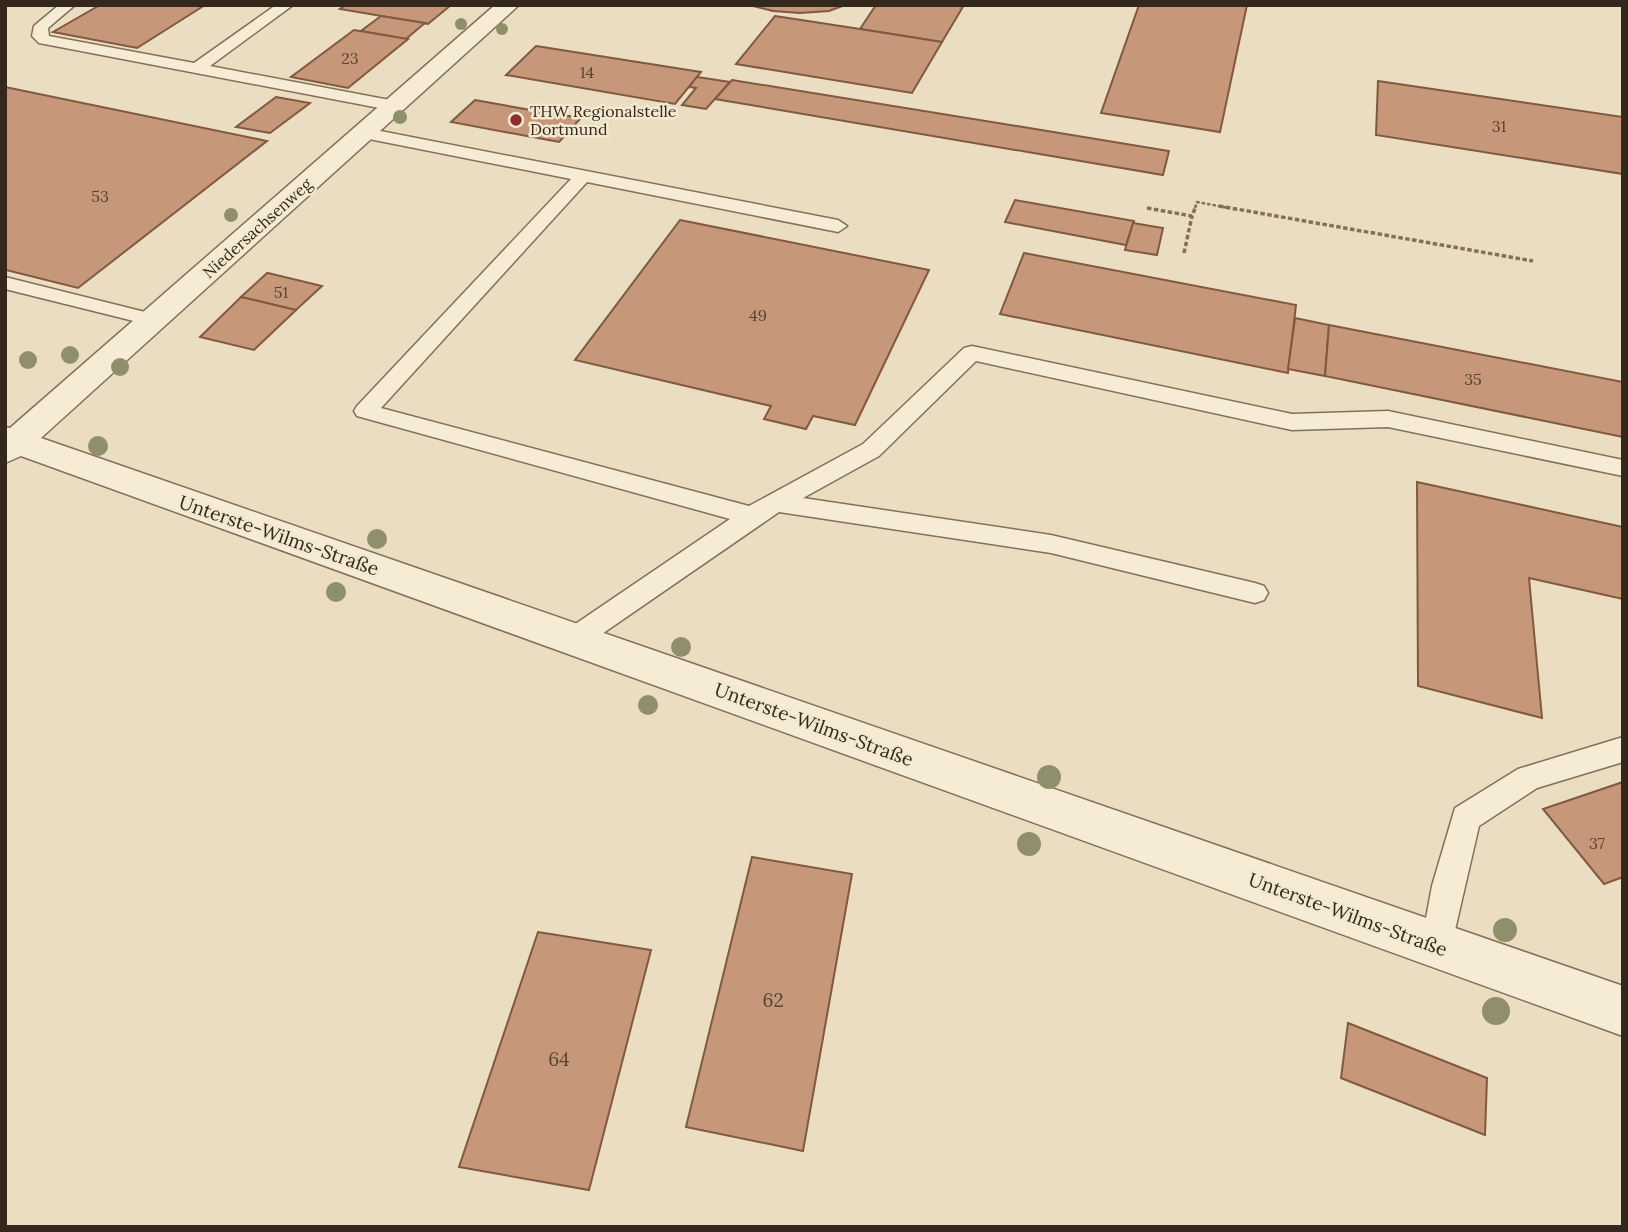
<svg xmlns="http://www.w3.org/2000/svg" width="1628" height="1232" font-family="Lora,serif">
<rect width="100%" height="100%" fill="#ebddc1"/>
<!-- building -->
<g fill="#c79779" stroke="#815941" stroke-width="2">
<path d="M100,5H205L137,48L53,32Z"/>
<path d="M346,5H451L428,24L340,9Z"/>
<path d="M749,5H845L829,11L800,13L773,11Z"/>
<path d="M876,5H964L942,42L860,29Z"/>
<path d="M1139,5H1247L1220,132L1101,113Z"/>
<path d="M381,16L425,23L406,39L361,31Z"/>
<path d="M775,16L860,29L942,42L912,93L736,64Z"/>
<path d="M354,30L408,39L348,88L291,77Z"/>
<path d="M536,46L701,72L675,104L506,75Z"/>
<path d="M697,77L730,82L706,109L682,105L696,88L689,87Z"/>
<path d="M732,80L1023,127L1169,151L1163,175L715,99Z"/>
<path d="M1378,81L1623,117V174L1376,135Z"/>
<path d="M5,87L267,141L78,288L6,270Z"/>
<path d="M276,97L310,103L270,133L236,127Z"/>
<path d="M475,100L531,110L581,118L559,142L451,122Z"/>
<path d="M1015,200L1134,221L1126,245L1005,222Z"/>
<path d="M680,220L929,270L855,425L813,416L806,429L764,419L771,406L575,360Z"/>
<path d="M1133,223L1163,228L1157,255L1125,250Z"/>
<path d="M1024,253L1296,305L1288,373L1000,314Z"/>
<path d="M267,273H268L322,286L296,310L241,297Z"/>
<path d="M241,297L296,310L254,350L200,337Z"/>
<path d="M1295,318L1329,325L1325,376L1288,369Z"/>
<path d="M1329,325L1623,382V437L1325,376Z"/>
<path d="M1417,482L1623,527V599L1529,578L1542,718L1418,686Z"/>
<path d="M1623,782V877L1604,884L1543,809Z"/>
<path d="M752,857L852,874L803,1151L686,1127Z"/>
<path d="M538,932L651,950L589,1190L459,1167Z"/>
<path d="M1348,1023L1487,1078L1485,1135L1341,1078Z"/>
</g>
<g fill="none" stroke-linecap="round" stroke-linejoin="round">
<!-- lane casing -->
<g stroke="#836f5a" stroke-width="3">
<g id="lane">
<path d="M59,5H75L48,28L49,36L194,63L276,5H293L210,66L395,101L403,106L395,111L39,43L32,36L34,26Z"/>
<path d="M365,128L838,220L847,226L838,232L587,182L381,408L749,506L863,444L964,348L972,346L1292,414L1388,411L1623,460V476L1388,427L1292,430L976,361L879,456L803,498L1051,535L1255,583L1264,586L1268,593L1264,600L1255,603L1051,553L779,512L583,647L574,650L565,647L561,639L565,631L730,519L357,416L354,411L357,406L571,179L359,137L356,133L359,129Z"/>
<path d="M5,277L161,316L164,320L161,324L154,326L5,289Z"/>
<path d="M1623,737V762L1537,788L1479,826L1449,956L1437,961L1425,956L1421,945L1432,886L1455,808L1518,769Z"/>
</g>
</g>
<!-- street casing -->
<g stroke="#836f5a" stroke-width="3">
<path id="street" d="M495,5H519L41,438L1623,986V1036L21,456L5,463V427L10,428Z"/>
</g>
<!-- path-far1 -->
<path stroke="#836f5a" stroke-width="2.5" stroke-dasharray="3.5 2" stroke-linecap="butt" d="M1195,208L1197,202L1229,208"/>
<!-- path -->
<g stroke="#836f5a" stroke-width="3.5" stroke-dasharray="4.5 2.5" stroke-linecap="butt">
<path d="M1219,206L1533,261"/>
<path d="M1147,208L1192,216L1196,206"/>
<path d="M1184,253L1192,216"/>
</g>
<!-- lane -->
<use href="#lane" fill="#f6ebd4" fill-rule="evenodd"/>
<!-- street -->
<use href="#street" fill="#f6ebd4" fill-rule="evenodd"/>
</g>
<!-- trees -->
<g fill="#908f6b">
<circle cx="461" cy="24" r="6"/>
<circle cx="502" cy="29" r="6"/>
<circle cx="400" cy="117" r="7"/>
<circle cx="231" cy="215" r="7"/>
<circle cx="70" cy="355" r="9"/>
<circle cx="28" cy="360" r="9"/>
<circle cx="120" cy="367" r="9"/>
<circle cx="98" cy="446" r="10"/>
<circle cx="377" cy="539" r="10"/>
<circle cx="336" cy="592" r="10"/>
<circle cx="681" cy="647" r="10"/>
<circle cx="648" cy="705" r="10"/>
<circle cx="1049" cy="777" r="12"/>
<circle cx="1029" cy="844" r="12"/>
<circle cx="1505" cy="930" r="12"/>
<circle cx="1496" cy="1011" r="14"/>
</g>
<!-- markers -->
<circle fill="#8f2d31" stroke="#f3e8d0" stroke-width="2.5" cx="516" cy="120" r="7"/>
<g text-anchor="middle" stroke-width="5" stroke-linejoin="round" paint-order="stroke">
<!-- number labels -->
<g font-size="16" fill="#594434">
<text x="350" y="64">23</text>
<text x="587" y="78">14</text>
<text x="1499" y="132">31</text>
<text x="100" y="202">53</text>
<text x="281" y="298">51</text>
<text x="758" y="321">49</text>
<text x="1473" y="385">35</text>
<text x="1597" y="849">37</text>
</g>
<!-- far-poi labels -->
<g font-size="16" fill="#34281d" stroke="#f3e8d0" text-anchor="start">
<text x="530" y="117">THW Regionalstelle<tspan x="530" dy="18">Dortmund</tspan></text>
</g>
<!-- far-street labels -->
<g font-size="16" fill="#34281d" stroke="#f3e8d0">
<text transform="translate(257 228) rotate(-42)" y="6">Niedersachsenweg</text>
</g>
<!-- street labels -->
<g font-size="19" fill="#34281d" stroke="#f3e8d0">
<text transform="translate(279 535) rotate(19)" y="7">Unterste-Wilms-Straße</text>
<text transform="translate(814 724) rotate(20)" y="7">Unterste-Wilms-Straße</text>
<text transform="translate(1348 914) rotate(20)" y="7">Unterste-Wilms-Straße</text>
</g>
<!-- near-number labels -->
<g font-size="19" fill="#594434">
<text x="773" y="1007">62</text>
<text x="559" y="1066">64</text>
</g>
</g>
<!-- border -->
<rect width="1628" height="1232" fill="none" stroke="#34281d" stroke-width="14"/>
</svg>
